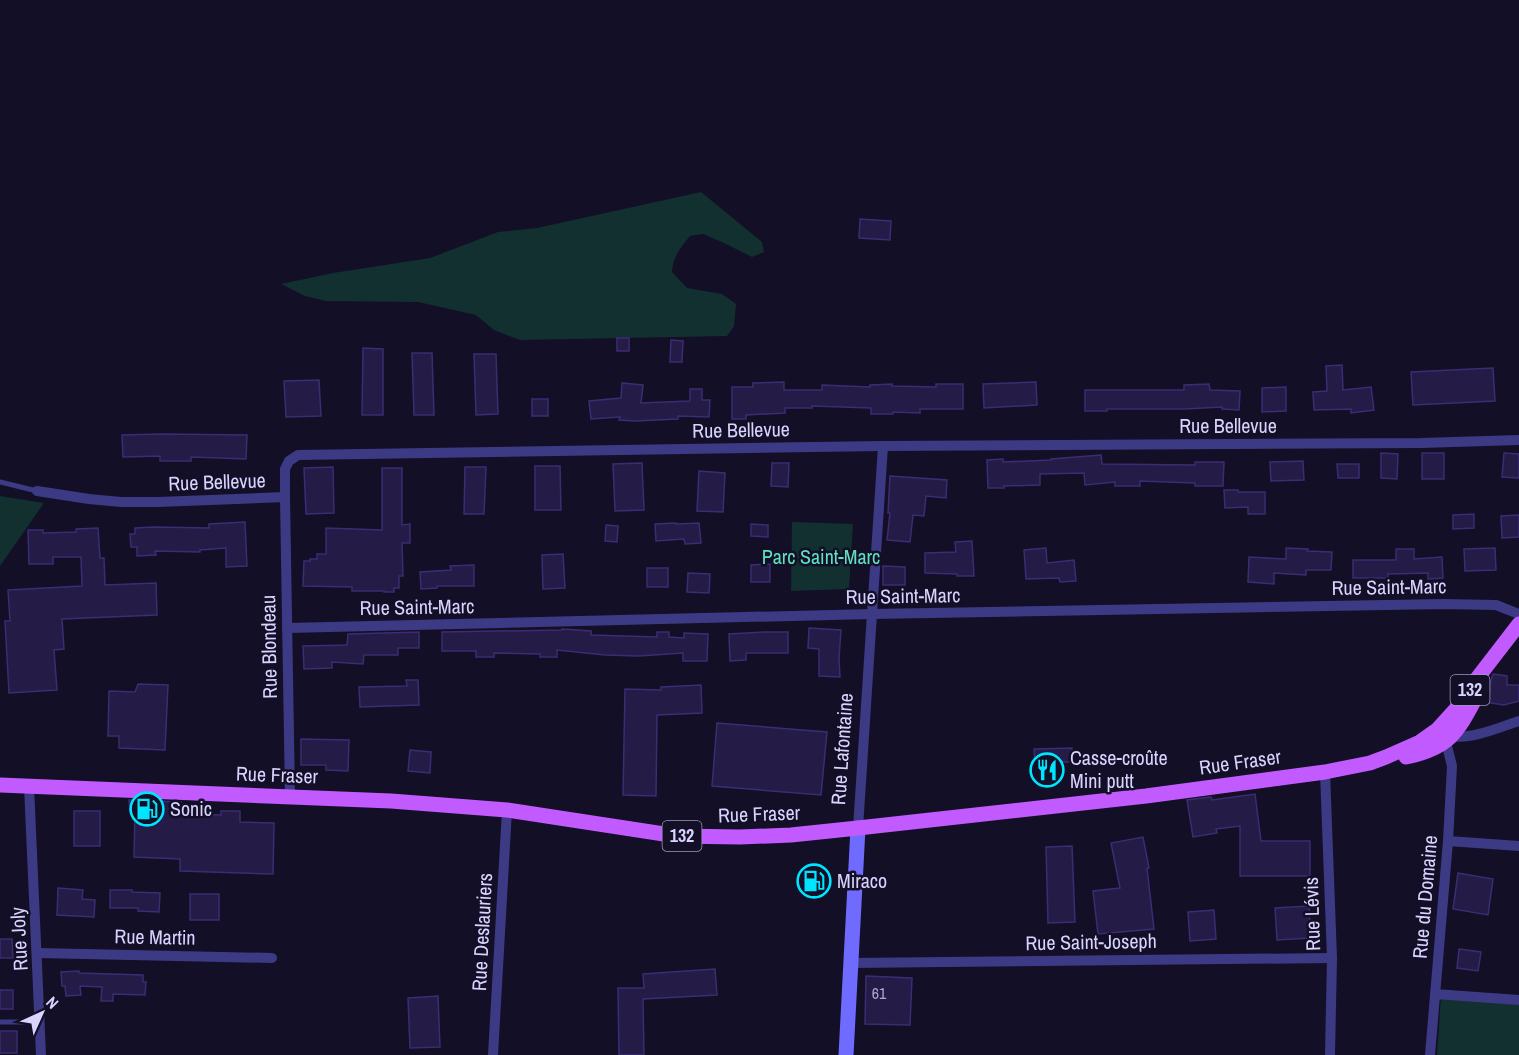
<svg xmlns="http://www.w3.org/2000/svg" width="1519" height="1055" font-family="'Archivo Narrow',sans-serif">
<rect width="100%" height="100%" fill="#130f26"/>
<!-- green -->
<g fill="#12302f">
<path d="M701,192L762,242L764,252L752,257L724,243L703,234L690,236C680,248 673,257 672,272L687,288L722,294L736,304L734,326L727,336L520,340L494,330L476,315L418,302L326,301L305,296L281,284L333,273L430,258L498,232L537,228Z"/>
<path d="M0,496L44,503L0,566Z"/>
<path d="M792,522L853,524L849,589L791,591Z"/>
<path d="M1441,996L1519,1001V1055H1437Z"/>
</g>
<!-- building -->
<g fill="#241b47" stroke="#3b2d73" stroke-width="1.5">
<path d="M860,219L891,221L890,240L859,238Z"/>
<rect x="617" y="338" width="12" height="13"/>
<path d="M671,340L683,341L682,362H670Z"/>
<path d="M363,348L383,349V415H362Z"/>
<path d="M412,353H432L434,415H414Z"/>
<path d="M474,354H496L498,414L476,415Z"/>
<path d="M1342,365L1343,390L1371,387L1374,410L1351,413V409L1314,410L1313,392L1327,391L1326,366Z"/>
<path d="M1493,368L1495,401L1413,405L1411,372Z"/>
<path d="M319,380L321,416L286,417L284,381Z"/>
<path d="M784,382V390H822V385L870,387V385L892,384V386L936,387V384H963V409H920V413L893,412V414H871V408L812,406V408H785V413L746,415V419H732V387H753V383Z"/>
<path d="M1036,382L1037,405L984,408L983,384Z"/>
<path d="M622,383L643,385L641,403L690,401V389H702V400H710L709,417L678,416V419L635,421L619,420L620,417L591,419L589,401L621,398Z"/>
<path d="M1209,384L1210,390L1240,391L1239,410L1222,409V407L1185,409H1107V411H1085V390H1184V385Z"/>
<path d="M1286,387V411L1262,412V388Z"/>
<rect x="532" y="399" width="16" height="17"/>
<path d="M162,434L247,435L246,459L191,457V461H160V456L123,457L122,435Z"/>
<path d="M1381,453L1398,454L1397,479L1381,478Z"/>
<rect x="1422" y="453" width="22" height="26"/>
<path d="M1504,453L1519,454V478L1502,477Z"/>
<path d="M1101,455L1102,464L1195,465V462H1224L1223,486H1195V483L1140,481V486H1115V482L1085,485L1084,473L1040,474V485L1004,486V488H988L987,460L1003,459V462L1051,460V459Z"/>
<path d="M1303,461L1304,480L1271,481L1270,462Z"/>
<path d="M642,463L644,510L615,511L613,464Z"/>
<path d="M772,463H789L788,487L771,486Z"/>
<path d="M1337,464H1359V478H1338Z"/>
<path d="M535,466H560L561,510H535Z"/>
<path d="M333,467L334,513L306,514L304,468Z"/>
<path d="M465,467H486L484,514H464Z"/>
<path d="M382,468H402V525L410,524V543H402L403,576H399V588H394V592H384V591H352V587L303,586L304,561H310V559H317V554H326V528L382,530Z"/>
<path d="M699,471L725,473L723,512L697,511Z"/>
<path d="M890,476L947,480L946,498L926,496L924,516L913,515L910,542L887,540L890,513H888Z"/>
<path d="M1224,490H1238V492H1265V514H1248V507L1225,508Z"/>
<path d="M1474,514V528L1453,529V515Z"/>
<path d="M1519,515V537L1502,538L1501,516Z"/>
<path d="M245,522L247,566L226,567V548L200,550V552L155,551L156,555L137,556V547H131L130,534H135V528L154,527L209,528V524Z"/>
<path d="M676,523V524L699,523L701,543L685,544L684,539L656,541L655,524Z"/>
<path d="M751,524L768,525V537L751,536Z"/>
<path d="M606,525L618,526L617,542L605,541Z"/>
<path d="M98,528L100,558H104L105,585L156,583L157,615L62,619L64,649L54,650L57,690L9,693L5,621H10L8,590L82,586L81,557H53V564H29L28,530H43V533L76,532V529Z"/>
<path d="M972,541L974,576H957V574L925,573V553L956,552L955,542Z"/>
<path d="M1046,548L1047,563L1074,560L1076,581L1060,582L1059,578L1026,579L1024,550Z"/>
<path d="M1286,548L1308,549L1307,551L1332,552L1331,570H1306V575L1274,573V584L1248,582L1249,557L1286,559Z"/>
<path d="M1495,548L1496,570L1465,571L1464,549Z"/>
<path d="M1396,549H1414V559L1442,557L1443,578L1428,579V573L1388,574V578H1353V560H1396Z"/>
<path d="M563,554L565,588L543,589L542,555Z"/>
<path d="M770,564V582H751V565Z"/>
<path d="M474,565V586H437V588L421,589L420,572L451,570L450,566Z"/>
<path d="M883,566L905,567V585H883Z"/>
<rect x="647" y="568" width="21" height="19"/>
<path d="M688,573L710,574L709,593L687,592Z"/>
<path d="M809,628L841,630L839,658L840,677L819,676V649L808,648Z"/>
<path d="M562,629L591,631V635L657,637V632H669V637L684,638V633L708,634L707,661H683V653L639,656L605,655L557,650V657H540V654L494,653V657H476V651H442V632L562,630Z"/>
<path d="M419,632V648H398V655H364L363,664L332,662V668L304,669L303,646L347,645L348,634Z"/>
<path d="M765,632H788V653H746V660L730,661L729,634Z"/>
<path d="M1493,674L1507,676V685H1519V701L1504,705L1484,702L1490,692V684Z"/>
<path d="M406,680H418L419,705L360,707L359,687L407,686Z"/>
<path d="M138,684L168,685L165,750L119,748V736H108L109,691L135,692Z"/>
<path d="M701,685L702,713L657,715L656,796L623,795L625,689L661,690V687Z"/>
<path d="M717,723L827,732L821,795L712,786Z"/>
<path d="M301,739L349,740L348,771L326,770V765H301Z"/>
<path d="M1072,748V762H1058L1059,777L1036,778L1034,749Z"/>
<path d="M410,750L431,752L430,773L408,771Z"/>
<path d="M1255,794L1261,841H1310V876H1240V826L1216,829L1217,833L1193,837L1187,800L1211,797L1212,800Z"/>
<path d="M129,800L181,802L180,814L221,815V811H240V822L274,823L273,874L180,871V859L134,857L135,811H130Z"/>
<rect x="74" y="811" width="26" height="35"/>
<path d="M1143,837L1149,868H1147L1154,929L1098,934L1093,891L1120,888L1111,843Z"/>
<path d="M1072,846L1075,922L1048,923L1046,847Z"/>
<path d="M1458,873L1493,879L1488,915L1453,909Z"/>
<path d="M58,888L83,890L82,899L95,900L94,917L57,915Z"/>
<path d="M110,890H132V892L160,893L159,912L138,911V908H110Z"/>
<rect x="190" y="894" width="29" height="26"/>
<path d="M1309,906L1311,938L1277,940L1275,908Z"/>
<path d="M1214,910L1216,939L1190,941L1188,912Z"/>
<path d="M0,939H12L13,958H0Z"/>
<path d="M1459,949L1481,952L1478,971L1457,968Z"/>
<path d="M715,969L717,995L643,999L644,1055H619L618,988H644L643,974Z"/>
<path d="M79,971V973L143,975V982H146L145,995L113,994V1001H101L102,987L80,986L81,995L66,996L65,986H62L61,972Z"/>
<path d="M866,976L912,978L910,1025L865,1024Z"/>
<rect x="0" y="990" width="13" height="19"/>
<path d="M438,996L440,1047L410,1048L408,998Z"/>
<rect x="0" y="1031" width="17" height="22"/>
</g>
<g fill="none" stroke-linecap="round" stroke-linejoin="round">
<!-- lane -->
<g stroke="#3d3a85" stroke-width="5">
<path d="M0,482L37,491"/>
<path d="M0,1022H40"/>
</g>
<!-- street -->
<g stroke="#3d3a85" stroke-width="10">
<path d="M37,491L89,499L121,502H158L285,497"/>
<path d="M287,628L872,614L1443,604L1496,605L1519,614"/>
<path d="M1452,736C1471,740 1500,727 1519,721"/>
<path d="M1325,772L1332,958L1330,1055"/>
<path d="M29,786L41,1055"/>
<path d="M290,797L285,497V469L289,461L298,455L883,446L1421,443L1519,440"/>
<path d="M858,828L883,446"/>
<path d="M1448,841L1519,846"/>
<path d="M38,953L272,958"/>
<path d="M851,963L1332,958"/>
<path d="M1435,994L1519,1000"/>
<path d="M493,1055L507,810"/>
<path d="M1430,1055L1448,841L1452,766L1446,742"/>
</g>
<!-- secondary -->
<path stroke="#6f6bff" stroke-width="15" d="M846,1055L858,828"/>
<!-- primary -->
<g stroke="#c25bff" stroke-width="15">
<path d="M1406,757C1454,747 1459,728 1481,688"/>
<path d="M0,785L391,801L507,810L677,836L740,837L791,835L858,828L1146,796L1325,772L1370,763L1386,757L1420,742L1437,730L1456,709L1472,685L1519,624"/>
</g>
</g>
<!-- icons -->
<defs>
<g id="restaurant-ring" transform="scale(1.725)"><circle r="9.5" fill="#130f26" stroke="#00e5ff" stroke-width="1.5"/><path d="M-5-6h1v4h1v-4h1v4h1v-4h1v5L-1.5 .5V6h-2V.5L-5-1ZM5-6V6H3V1.5H1.5Q1.5-4 5-6Z" fill="#00e5ff"/></g>
<g id="fuel-ring" transform="scale(1.725)"><circle r="9.5" fill="#130f26" stroke="#00e5ff" stroke-width="1.5"/><path d="M-5.5-6h7V0h2V4h1.3V-2.5L3-4.5l.8-.8L6-3V5H2.5V1h-1V6h-7ZM-4.2-4.7v3.2H.2V-4.7Z" fill="#00e5ff"/></g>
</defs>
<g fill-rule="evenodd">
<use href="#restaurant-ring" x="1047" y="770"/>
<use href="#fuel-ring" x="147" y="809"/>
<use href="#fuel-ring" x="814" y="881"/>
</g>
<g text-anchor="middle" stroke-width="5" stroke-linejoin="round" paint-order="stroke">
<!-- number labels -->
<g font-size="16" fill="#aca6d1">
<text x="879" y="999">61</text>
</g>
<!-- shield labels -->
<g fill="#130f26" stroke="#9e99be" stroke-width="1.5">
<rect x="1450.5" y="675" width="39" height="30" rx="4.5"/>
<rect x="662.5" y="821" width="39" height="30" rx="4.5"/>
</g>
<g font-size="18" font-weight="bold" fill="#d9d4ff">
<text x="1470" y="696">132</text>
<text x="682" y="842">132</text>
</g>
<!-- street labels -->
<g font-size="20" fill="#d9d4ff" stroke="#130f26">
<text x="1228" y="433">Rue Bellevue</text>
<text transform="translate(741 430) rotate(-1)" y="7">Rue Bellevue</text>
<text transform="translate(217 482) rotate(-2)" y="7">Rue Bellevue</text>
<text transform="translate(1389 587) rotate(-1)" y="7">Rue Saint-Marc</text>
<text transform="translate(903 596) rotate(-1)" y="7">Rue Saint-Marc</text>
<text transform="translate(417 607) rotate(-1)" y="7">Rue Saint-Marc</text>
<text transform="translate(269 647) rotate(-91)" y="7">Rue Blondeau</text>
<text transform="translate(842 749) rotate(-86)" y="7">Rue Lafontaine</text>
<text transform="translate(1240 762) rotate(-8)" y="7">Rue Fraser</text>
<text transform="translate(277 775) rotate(2)" y="7">Rue Fraser</text>
<text transform="translate(759 814) rotate(-2)" y="7">Rue Fraser</text>
<text transform="translate(1425 897) rotate(-85)" y="7">Rue du Domaine</text>
<text transform="translate(1312 914) rotate(-92)" y="7">Rue Lévis</text>
<text transform="translate(482 932) rotate(-87)" y="7">Rue Deslauriers</text>
<text transform="translate(155 937) rotate(1)" y="7">Rue Martin</text>
<text transform="translate(19 939) rotate(-93)" y="7">Rue Joly</text>
<text transform="translate(1091 942) rotate(-1)" y="7">Rue Saint-Joseph</text>
</g>
<!-- park labels -->
<g font-size="20" fill="#5fe0c0" stroke="#130f26">
<text x="821" y="564">Parc Saint-Marc</text>
</g>
<!-- poi labels -->
<g font-size="20" fill="#d9d4ff" stroke="#130f26" text-anchor="start">
<text x="1070" y="765">Casse-croûte<tspan x="1070" dy="23">Mini putt</tspan></text>
<text x="170" y="816">Sonic</text>
<text x="837" y="888">Miraco</text>
</g>
</g>
<!-- north arrow -->
<g transform="translate(42 1013) rotate(45)" stroke="#130f26" stroke-width="4.5" paint-order="stroke">
<path d="M0-4.5L10 22L0 15L-10 22Z" fill="#d9d4ff"/>
<text y="-9" font-size="16" font-weight="bold" text-anchor="middle" fill="#d9d4ff">N</text>
</g>
</svg>
